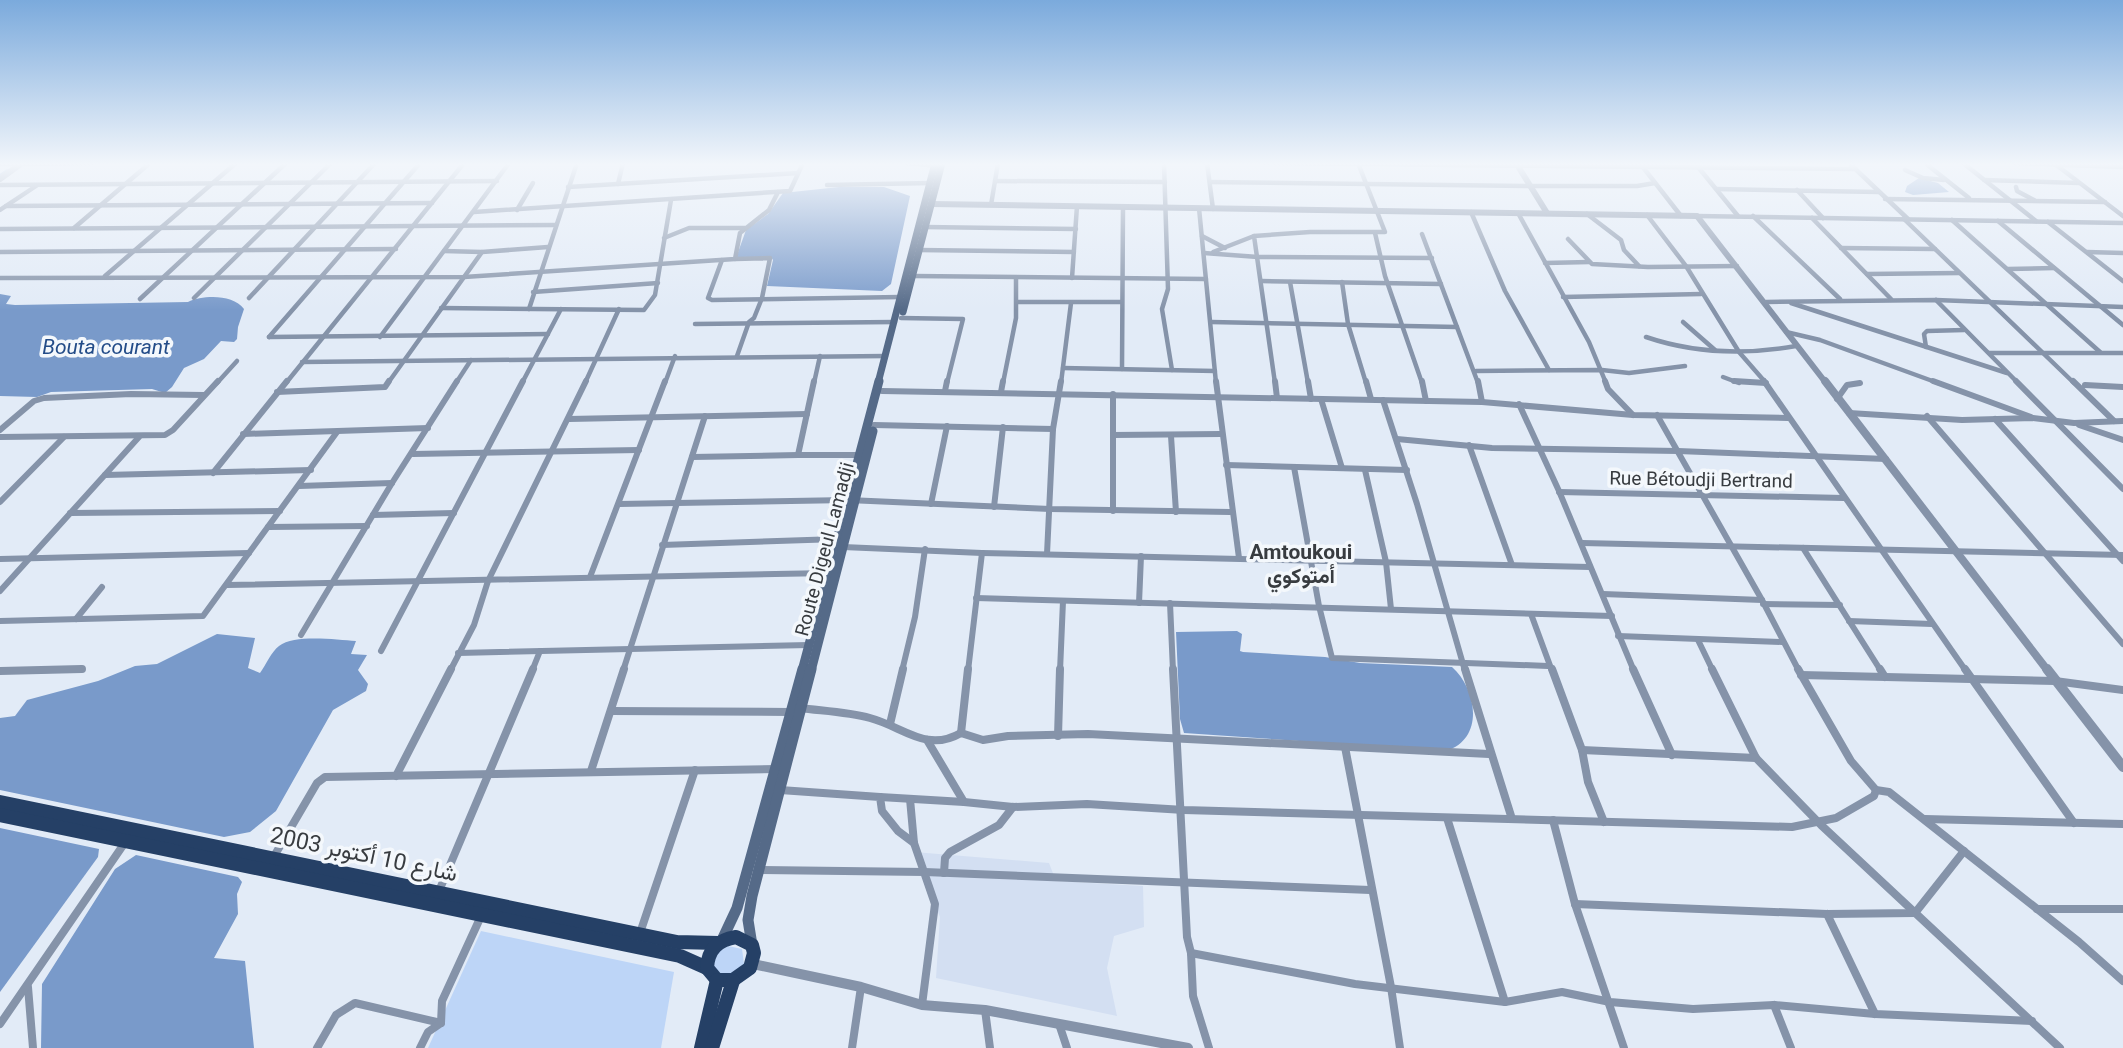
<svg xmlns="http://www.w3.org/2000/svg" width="2123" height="1048" font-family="Roboto,Vazirmatn,sans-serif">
<rect width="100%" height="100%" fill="#e2ebf7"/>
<!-- built -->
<path fill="#d3dff2" d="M914,852L1049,863L1056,881L1143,886L1144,927L1114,936L1107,968L1117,1016L936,978L940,917Z"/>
<!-- green -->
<g fill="#bdd5f7">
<path d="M481,931L674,972L661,1048H428Z"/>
<path d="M728,946L742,949L744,964L730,975L720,974L714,968C713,956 718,951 728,946Z"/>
</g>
<!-- water -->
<g fill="#799aca">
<path d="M1919,178L1938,183L1949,192L1913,195L1905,192L1907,186Z"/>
<path d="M839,187H884L910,196L891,284L882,291L767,286L773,260L771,257L736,258L746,230L768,214L783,193Z"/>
<path d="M0,294L11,296L6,304L15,305L188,302C203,295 233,294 244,309L238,327L237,339L234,342L221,341L204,359L184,368L172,387L165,393L152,389L51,392L37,397L0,396Z"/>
<path d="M1237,631L1242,634L1240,651L1243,652L1325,657L1360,663L1452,667C1477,689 1485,739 1446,751L1184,733L1180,719L1176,632Z"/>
<path d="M217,634L255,638L248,668L260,673C266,665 271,652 279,646C295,634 336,640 356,641L351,654L367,655L358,670L368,684L366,691L333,710L276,811L250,832L224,837L0,790V718L15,716L27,700L98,681L135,666L157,664Z"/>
<path d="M0,828L99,849L98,857L0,992Z"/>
<path d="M136,855L238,877L242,882L237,894L238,914L214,958L245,961L254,1048H41L42,984L115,869Z"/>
</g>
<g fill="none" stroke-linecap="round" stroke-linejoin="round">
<!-- stream -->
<path stroke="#799aca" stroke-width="2" d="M0,175L7,170"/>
<!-- minor-far2 -->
<g stroke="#8593a9" stroke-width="4.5">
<path d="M906,163L939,166"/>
<path d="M1164,163L1168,289L1162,309L1172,370"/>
<path d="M1207,163L1213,209"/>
<path d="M1266,163L1854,169"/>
<path d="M1849,163L1908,219"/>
<path d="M1925,163L1969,198"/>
<path d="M1963,163L2036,221"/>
<path d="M2014,163L2123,167"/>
<path d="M0,164H12"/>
<path d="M21,164L92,163"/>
<path d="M2055,164L2123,216"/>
<path d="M1642,166L1681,216"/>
<path d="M1698,167L1738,216"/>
<path d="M1905,170L1923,178L1944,180"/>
<path d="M1984,180L2079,183"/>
<path d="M995,181L1165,182"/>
<path d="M1210,182L1531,186H1637L1655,183"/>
<path d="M618,184L623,163"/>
<path d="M0,185L497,181"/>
<path d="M827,185L930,183"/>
<path d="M568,187L798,173"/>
<path d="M2016,187L2017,191L2034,200"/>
<path d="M1717,189L1879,192"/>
<path d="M1797,190L1823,218"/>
<path d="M1885,199L2105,202"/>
<path d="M991,205L998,163"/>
<path d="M6,206L432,203"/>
<path d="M1199,208L1216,383"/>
<path d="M0,210L36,186"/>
<path d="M517,210L533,183"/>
<path d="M474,212L790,191L803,163"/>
<path d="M1471,212L1505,291L1549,370"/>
<path d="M1518,213L1589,342L1606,383"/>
<path d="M1587,214L1621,240L1624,250L1639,266"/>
<path d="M1647,215L1686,266L1739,352L1766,383"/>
<path d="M1697,216L2123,223"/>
<path d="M1753,216L1840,299"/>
<path d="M1812,218L1891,299"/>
<path d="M1904,219L2074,383"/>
<path d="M1952,220L2100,352"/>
<path d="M1998,221L2123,325"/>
<path d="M2048,222L2123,281"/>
<path d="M925,227L1076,229"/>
<path d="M74,228L150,163"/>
<path d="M0,229L556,225"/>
<path d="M1375,233L1385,276L1422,383"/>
<path d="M1422,234L1478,383"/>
<path d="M1202,236L1225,248"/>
<path d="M664,238L689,228H745"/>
<path d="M1568,239L1592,264L1648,267L1737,266"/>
<path d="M1841,248L1935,249"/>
<path d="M919,250L1074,252"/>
<path d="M0,252L396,249"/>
<path d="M482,252L548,247"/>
<path d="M1213,252L1254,236"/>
<path d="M2087,252L2123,253"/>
<path d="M1204,253L1258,257L1432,258"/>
<path d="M735,259L770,258L762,298L754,318L749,322L737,356"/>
<path d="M722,260L708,298L712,300L900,297"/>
<path d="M1545,263L1589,262"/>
<path d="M2008,269L2054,268"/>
<path d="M1867,274L1959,273"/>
<path d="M105,276L236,163"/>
<path d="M913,276L1206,279"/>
<path d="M0,278L464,277L735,259L740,233L769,210L778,192"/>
<path d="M1072,278L1077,206"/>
<path d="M1261,281L1441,284"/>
<path d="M1290,282L1308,383"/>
<path d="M1342,282L1348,324L1366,383"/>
<path d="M533,292L658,283"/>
<path d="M1563,297L1701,294"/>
<path d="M194,298L331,163"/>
<path d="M249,298L375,163"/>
<path d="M140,299L286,163"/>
<path d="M1936,300L2018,383"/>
<path d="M1017,302H1121"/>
<path d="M1766,302L1936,300L2123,307"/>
<path d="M1791,303L2007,373"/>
<path d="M441,308L644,310L655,295L671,200"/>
<path d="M529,309L577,163"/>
<path d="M901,318L963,319L947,383"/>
<path d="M1211,322L1457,327"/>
<path d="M1683,322L1715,350"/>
<path d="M695,324L895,322"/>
<path d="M1786,332L1820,340L1938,383"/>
<path d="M269,337L548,334"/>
<path d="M269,337L420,163"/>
<path d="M380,337L509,163"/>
<path d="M1646,337C1696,354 1745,355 1796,346"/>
<path d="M1926,347L1924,334L1927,331L1964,330"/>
<path d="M1989,353H2123"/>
<path d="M302,362L886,356"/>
<path d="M1063,368L1215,371"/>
<path d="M1122,369L1123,207"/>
<path d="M1476,371L1602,370L1629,373L1685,366"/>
<path d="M1723,377L1739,383"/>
<path d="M217,383L237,361"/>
<path d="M286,383L464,163"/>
<path d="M388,383L482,252L444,251"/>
<path d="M456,383L471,360"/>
<path d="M522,383L561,309"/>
<path d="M585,383L619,309"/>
<path d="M665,383L675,356"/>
<path d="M814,383L820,356"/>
<path d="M1003,383L1016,318V278"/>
<path d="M1061,383L1071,303"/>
<path d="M1275,383L1254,236L1310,232H1385L1358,163"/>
</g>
<!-- minor-far1 -->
<g stroke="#8593a9" stroke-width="6">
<path d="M814,381L798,455H860"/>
<path d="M1216,381L1239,558"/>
<path d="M1275,381L1277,398"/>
<path d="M1308,381L1311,399"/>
<path d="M1366,381L1371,399"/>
<path d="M1422,381L1426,401"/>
<path d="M1478,381L1482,402"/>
<path d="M1605,381L1608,389L1633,415"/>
<path d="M1734,381L1766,383"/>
<path d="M1764,381L1966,671"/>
<path d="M1933,381L2031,417"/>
<path d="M2016,381L2123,489"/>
<path d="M2073,381L2114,421"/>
<path d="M2085,385L2123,387"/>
<path d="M882,391L1482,402L1633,415L1788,418"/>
<path d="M945,391L947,381"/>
<path d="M277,392L385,387L389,381"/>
<path d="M1001,392L1003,381"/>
<path d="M1113,394V511"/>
<path d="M1321,399L1342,468"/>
<path d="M1837,399L1847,385L1860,383"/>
<path d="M1383,400L1417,504L1465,671"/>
<path d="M1519,404L1559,491L1634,671"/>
<path d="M1849,413L1962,420L2033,418L2074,423L2123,421"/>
<path d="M1657,415L1762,600L1799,671"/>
<path d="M1927,416L2123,644"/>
<path d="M569,419L807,414"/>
<path d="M1995,419L2123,561"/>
<path d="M874,425L1053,429"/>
<path d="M2079,425L2123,440"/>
<path d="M0,430L34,401L44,398L131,394L204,395"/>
<path d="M243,434L428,428"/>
<path d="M1113,435L1221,434"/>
<path d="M1171,436L1176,512"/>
<path d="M0,437L165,435L173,430L218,381"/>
<path d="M1397,439L1492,448L1678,451L1886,459"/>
<path d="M1469,445L1512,565"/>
<path d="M413,454L639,450"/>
<path d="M692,457L798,455"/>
<path d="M1226,465L1407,470"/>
<path d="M1294,467L1319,606L1332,658L1548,666"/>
<path d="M1365,470L1386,562L1391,609"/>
<path d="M213,473L287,381"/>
<path d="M105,475L311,470"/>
<path d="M299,486L392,483"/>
<path d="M1559,492L1844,498"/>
<path d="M0,502L64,437"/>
<path d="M619,504L848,500L1050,509L1230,512"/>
<path d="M931,504L947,426"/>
<path d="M994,507L1003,427"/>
<path d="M70,513L280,511"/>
<path d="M373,515L454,513"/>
<path d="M268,527L367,526"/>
<path d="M1582,543L2123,555"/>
<path d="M662,545L838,539"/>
<path d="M843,547L982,553L1590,567"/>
<path d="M1803,548L1881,671"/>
<path d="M1047,554L1053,429L1061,381"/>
<path d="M0,559L249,553"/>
<path d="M590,577L665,381"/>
<path d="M227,585L829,573"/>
<path d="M0,591L139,437"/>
<path d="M1603,594L1762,600"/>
<path d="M976,598L1612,616"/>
<path d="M1139,603L1141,556"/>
<path d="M1170,603L1173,671"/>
<path d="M1763,604L1840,605"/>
<path d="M1531,614L1552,671"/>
<path d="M76,619L102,587"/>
<path d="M0,621L203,616L337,432"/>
<path d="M1849,621L1932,624"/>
<path d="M301,635L392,483L457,381"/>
<path d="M1618,636L1782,642"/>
<path d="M1698,640L1713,671"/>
<path d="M381,651L523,381"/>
<path d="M458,653L809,645"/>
<path d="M19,671L82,669"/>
<path d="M450,671L474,625L488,581L586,381"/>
<path d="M532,671L540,651"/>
<path d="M623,671L705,416"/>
<path d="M902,671L915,617L925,549"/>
<path d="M968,671L982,553"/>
<path d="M1060,671L1063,601"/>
</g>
<!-- minor -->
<g stroke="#8593a9" stroke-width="8">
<path d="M1173,669L1187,937L1191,953L1193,996L1209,1048"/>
<path d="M1465,669L1512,819"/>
<path d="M1552,669L1582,750L1588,782L1604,822"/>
<path d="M1633,669L1672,755"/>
<path d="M1712,669L1756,758L1821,825L2060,1048"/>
<path d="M1798,669L1851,761L1876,790L1889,792L2079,942L2123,981"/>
<path d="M1880,669L1885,677"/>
<path d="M1965,669L2074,823"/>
<path d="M0,671L82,669"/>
<path d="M1801,675L2055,681L2123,690"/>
<path d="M800,708C823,711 848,712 870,718C904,727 926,753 961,733L983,740L1008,736L1088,734L1489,754"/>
<path d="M611,711L791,712"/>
<path d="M890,724L903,669"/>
<path d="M961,733L968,669"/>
<path d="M1058,736L1060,669"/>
<path d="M927,740L964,802L1013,807L1087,804L1184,810L1792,827L1836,818L1874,796L1876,790"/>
<path d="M1345,747L1391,987L1400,1048"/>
<path d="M1582,750L1756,758"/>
<path d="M591,771L624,669"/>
<path d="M396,776L451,669"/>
<path d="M780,790L880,797L882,811L898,831L914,843L935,904L922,1005"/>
<path d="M880,797L964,802"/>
<path d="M910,799L914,843"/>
<path d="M1447,818L1505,1002"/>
<path d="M1925,819L2123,824"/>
<path d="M1553,820L1575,904L1624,1048"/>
<path d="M273,858L317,783L325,777L776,769"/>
<path d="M759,870L925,872L1370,890"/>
<path d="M944,873L945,858L950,852L999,825L1013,807"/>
<path d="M439,891L533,669"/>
<path d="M1575,904L1827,914L1915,913L1964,851"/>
<path d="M2037,909H2123"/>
<path d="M1827,914L1875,1014"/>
<path d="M640,933L695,770"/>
<path d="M1191,953L1355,984L1505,1002L1562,992L1610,1002L1693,1009L1774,1005L1875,1014L2032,1021"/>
<path d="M28,987L33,1048"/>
<path d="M1774,1005L1791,1048"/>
<path d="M985,1010L990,1048"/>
<path d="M0,1024L126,841"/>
<path d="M1059,1024L1067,1048"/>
<path d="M317,1048L336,1015L355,1003L441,1023"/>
<path d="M420,1048L428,1032L441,1023L442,1001L482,914"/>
<path d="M852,1048L861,987"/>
</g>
<!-- tertiary-far2 -->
<g stroke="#8593a9" stroke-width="6">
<path d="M1516,163L1547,213"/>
<path d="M0,179L22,163"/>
<path d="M932,204L1697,216L1826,383"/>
</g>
<!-- tertiary-far1 -->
<path stroke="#8593a9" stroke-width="8" d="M1825,381L2048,671"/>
<!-- tertiary -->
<g stroke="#8593a9" stroke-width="10">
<path d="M2047,669L2123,767"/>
<path d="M753,964L861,987L922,1005L985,1010L1188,1048"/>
</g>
<!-- secondary-far2 -->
<g stroke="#556a88" stroke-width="7">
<path d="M903,312L942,163"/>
<path d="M878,383L935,163"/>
</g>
<!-- secondary-far1 -->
<g stroke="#556a88" stroke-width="9">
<path d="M802,671L879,381"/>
<path d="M811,671L873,431"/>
</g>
<!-- secondary -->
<g stroke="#556a88" stroke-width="11">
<path d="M722,940L737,908L803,669"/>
<path d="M752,945L748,920L752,896L811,669"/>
</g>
<!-- trunk -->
<g stroke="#254066" stroke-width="14">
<path d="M0,802L677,942L718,943"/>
<path d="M0,815L680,956L707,968"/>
<path d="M736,937L752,945L754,953L750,968L733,980H717L707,968C708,949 718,940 736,937Z"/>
<path d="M701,1048L717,980"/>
<path d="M712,1048L733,981"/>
</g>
</g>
<!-- sky -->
<linearGradient id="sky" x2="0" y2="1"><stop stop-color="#7baadc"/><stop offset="0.53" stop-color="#f2f6fb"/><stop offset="1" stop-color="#f2f6fb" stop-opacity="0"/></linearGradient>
<rect width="2123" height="310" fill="url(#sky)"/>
<g text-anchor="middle" stroke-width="7" stroke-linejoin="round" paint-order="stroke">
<!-- street labels -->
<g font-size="19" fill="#383c40" stroke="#f4f8fc">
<text transform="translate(1701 479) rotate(1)" y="7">Rue Bétoudji Bertrand</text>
<text transform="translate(824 549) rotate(-75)" y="7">Route Digeul Lamadji</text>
</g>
<!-- water labels -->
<g font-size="21" font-style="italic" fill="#234c88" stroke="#f4f8fc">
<text x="106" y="354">Bouta courant</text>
</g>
<!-- neighbourhood labels -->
<g font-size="21" font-weight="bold" fill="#383c40" stroke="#f4f8fc">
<text x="1301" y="559">Amtoukoui<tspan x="1301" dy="24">أمتوكوي</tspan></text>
</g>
<!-- near-street labels -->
<g font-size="23" fill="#383c40" stroke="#f4f8fc">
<text transform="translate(364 854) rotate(12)" y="8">شارع 10 أكتوبر 2003</text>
</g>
</g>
</svg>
